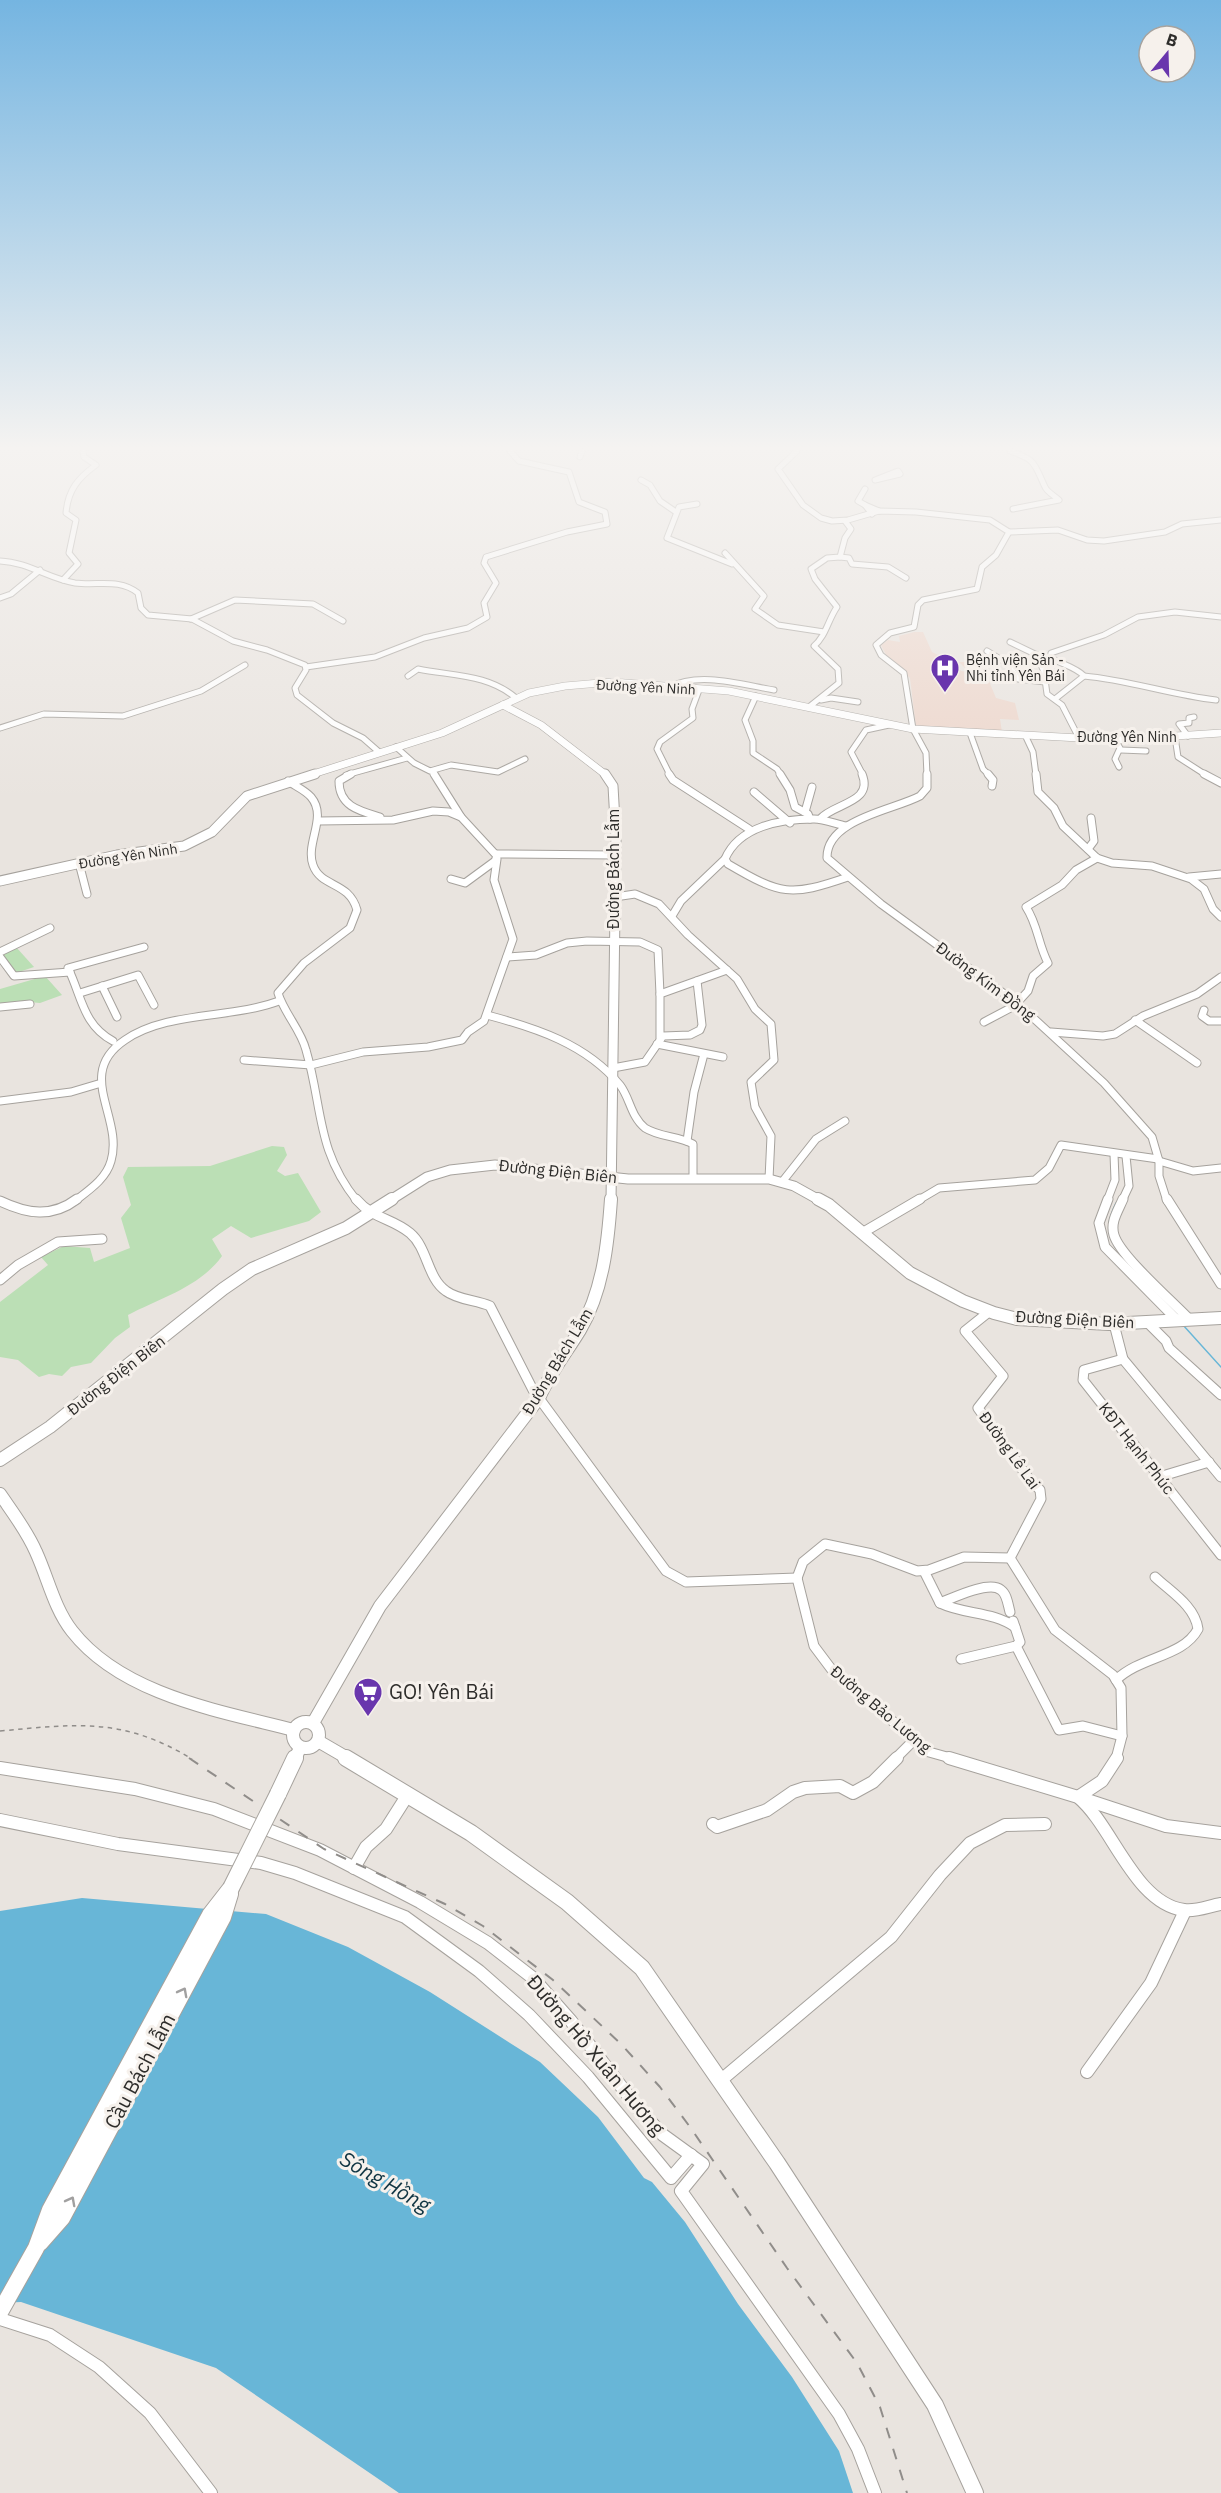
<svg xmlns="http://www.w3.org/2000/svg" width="1221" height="2493" font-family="'IBM Plex Sans',sans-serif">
<rect width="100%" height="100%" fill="#e9e4df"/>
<!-- medical -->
<path fill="#edd6cb" d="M914,632H923L932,652L954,663L961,671L969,672L959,662H981L996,698L1015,703L1019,720L1000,719L1002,732L916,727L910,678L886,655L881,645L888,640L900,642L899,636Z"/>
<!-- green -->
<g fill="#bbdfb5">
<path d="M16,947L34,967L16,973L0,954Z"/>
<path d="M45,976L62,995L40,1003L18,1001L0,1004V989Z"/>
<path d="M272,1146L284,1147L287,1155L277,1171L285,1176L298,1173L321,1212L309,1221L251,1238L231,1226L212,1239L222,1256C200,1287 160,1298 128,1315L130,1327L115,1338L91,1363L71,1367L62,1376L49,1374L39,1377L18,1360L0,1357V1302L48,1265L41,1257L64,1246L90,1248L94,1262L130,1248L121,1218L131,1205L123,1177L128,1167L210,1166Z"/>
</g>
<!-- water -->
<path fill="#68b6d7" d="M82,1898L266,1914L348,1947L430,1992L540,2062L598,2117L644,2178L652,2182L685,2222L738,2304L792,2377L839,2451L853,2493H399L216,2368L21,2302L0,2303V1911Z"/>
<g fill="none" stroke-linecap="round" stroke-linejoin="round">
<!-- stream -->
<g stroke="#68b6d7" stroke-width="1.5">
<path d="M1116,1203C1108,1219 1105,1233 1116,1248"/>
<path d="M1183,1325L1221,1367"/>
</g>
<!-- minor-far3 casing -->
<g stroke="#a6a29d" stroke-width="7">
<g id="minor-far3">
<path d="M797,451L778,469L803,505L821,518L832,521L848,520L879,511L916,512L990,520L1009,532L996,555L982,567L977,589L923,600L918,605L914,627L890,633L876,645L881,655L904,673L913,729L926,753L927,775"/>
<path d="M1010,451C1037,460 1034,464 1045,487C1047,492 1055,496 1059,500L1013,509"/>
<path d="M580,457L582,451"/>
<path d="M898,471L900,474L875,480Z"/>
<path d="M641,480L650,485L660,501L676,512"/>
<path d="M865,489L858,501L865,505"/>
<path d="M697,504L679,507L667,538L732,564"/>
<path d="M872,514L865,505L879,511"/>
<path d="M1009,532L1058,530L1087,540L1104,541L1165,532L1182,524L1221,520"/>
<path d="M725,553L764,596L755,609L778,625L824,632"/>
<path d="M840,557L849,558L852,564L888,567L906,578"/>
<path d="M0,561C28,562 49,579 75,583C98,586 119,578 138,593L141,608L148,615L192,619L233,641L267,650L305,665L306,670L295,688L297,695L333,723L363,738L379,752"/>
<path d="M63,580L78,564L69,553L76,520L66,513C68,490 78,478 96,465L84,457L83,451"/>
<path d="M0,598L11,594L40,570"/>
<path d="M191,619L235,600L313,604L343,621"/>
<path d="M1010,642L1037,655L1044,672L1047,694L1062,705L1079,738"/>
<path d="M987,651L1008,664L1018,679L1045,682"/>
<path d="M306,667L375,657L424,638L468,628L487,617L484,603L496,583L484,563L486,557L567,532L607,524L605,512L579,502L569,472L519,461L510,451"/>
<path d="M408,676L418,669C453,676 488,674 516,698"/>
<path d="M1084,676C1129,680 1171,695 1216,700"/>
<path d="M670,687C699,671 743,685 774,690"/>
<path d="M756,696L745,720L753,741V753L777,769L781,775"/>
<path d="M1055,699L1084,676C1076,667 1060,664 1050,657L1051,653L1104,635L1138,617L1175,612L1221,617"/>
<path d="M821,700L831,698L858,702"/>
<path d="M809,707L839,683L838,669L814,646C826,636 828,620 837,607L815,579L811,569L827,558L840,557L845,538L851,529L845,521"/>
<path d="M0,728L44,714L123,716L201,691L245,665"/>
<path d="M970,733L983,769L989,775"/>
<path d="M1025,735L1033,752L1036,775"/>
<path d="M1188,736L1179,724L1189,723V718L1194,717"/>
<path d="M1175,737L1178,757L1206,775"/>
<path d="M1115,740L1120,748L1115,759L1119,767"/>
<path d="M396,747L414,763L430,771L451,765L498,772L525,759"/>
<path d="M1121,750L1146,751"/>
<path d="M432,771L435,775"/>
<path d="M346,775L407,758"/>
<path d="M670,775L657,749L660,742L693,718L692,709L699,690"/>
<path d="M863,775L851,752L866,730L889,725"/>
</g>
</g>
<!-- minor-far2 casing -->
<g stroke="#a6a29d" stroke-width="9">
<g id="minor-far2">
<path d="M351,774L339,781C339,806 359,811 380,817"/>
<path d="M434,774L461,817"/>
<path d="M669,774L673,780L749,829"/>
<path d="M780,774L790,790L795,807L808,814L810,819"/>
<path d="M927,774V788L920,796C894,810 826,819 827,858L881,904L1017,1003L1104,1083L1152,1137L1159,1161V1176L1167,1201"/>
<path d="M988,774L993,780L992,786"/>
<path d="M1036,774L1038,792L1054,808L1063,826L1097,858L1112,863L1152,866L1191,879L1204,889L1213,909L1221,917"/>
<path d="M1204,774L1221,783"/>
<path d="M288,781C295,786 305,790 311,797C328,817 305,843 313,865C321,888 349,881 357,910L350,928L304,963L278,993C284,1013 301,1030 306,1050C323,1108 316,1150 357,1201"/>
<path d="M754,792L790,823"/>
<path d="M805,812L812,787"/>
<path d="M820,819C834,803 874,803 862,774"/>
<path d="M318,821L393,820L433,811L449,812L461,817L497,856L495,861L465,883L451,879"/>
<path d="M846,826C836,824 824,819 814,819C781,819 739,826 725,859L728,864C781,895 790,897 848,877"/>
<path d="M1088,849L1094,841L1091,818"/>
<path d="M496,854L616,855"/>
<path d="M79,863L87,894"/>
<path d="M1189,877L1221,874"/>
<path d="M615,897L635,894L659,904L688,935L737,979L755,1009L771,1024L774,1060L751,1082L755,1107L771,1136L769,1179"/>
<path d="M672,916L681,901L725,859"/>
<path d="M0,952L50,928"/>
<path d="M0,957L14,976L70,972"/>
<path d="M507,957L536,955L567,943L587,941L640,942L658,950L660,994"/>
<path d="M102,986L117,1017"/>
<path d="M80,993L138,975L154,1005"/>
<path d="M1017,1003L1028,991L1033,976L1048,963C1038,944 1038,925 1026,907L1062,885L1076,870L1097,858"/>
<path d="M0,1007L30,1004"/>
<path d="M1204,1010L1202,1016L1209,1021H1221"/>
<path d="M487,1015C536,1028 586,1044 620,1085C630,1098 631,1117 645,1128C659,1137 678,1136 693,1144V1178"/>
<path d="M1135,1020L1197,1063"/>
<path d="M984,1022L1018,1004"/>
<path d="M1051,1032L1103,1036L1115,1034L1143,1016L1197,994L1221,977"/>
<path d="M660,1038V994L727,970"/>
<path d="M113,1041C83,1025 82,997 68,968L144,947"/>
<path d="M657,1044L723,1057"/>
<path d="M244,1060L311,1065L363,1052L428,1047L462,1040L468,1032L484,1021L513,939L494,880L497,859"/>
<path d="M613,1068L645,1062L663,1036L690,1035L700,1030L702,1025L697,981"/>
<path d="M0,1101L71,1092L98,1084"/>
<path d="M687,1141L694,1092L704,1054"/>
<path d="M1159,1161L1193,1171L1221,1168"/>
<path d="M782,1182L816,1139L845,1121"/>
<path d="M75,1201C89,1190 106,1179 111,1161C124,1117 74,1074 125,1040C167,1011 231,1019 279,1001"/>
<path d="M917,1201L939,1188L1035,1180L1049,1168L1061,1145L1158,1159"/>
<path d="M1107,1201L1115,1180L1114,1154"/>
<path d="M1122,1201L1129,1186L1126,1156"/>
</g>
</g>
<!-- minor-far1 casing -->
<g stroke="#a6a29d" stroke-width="11">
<g id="minor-far1">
<path d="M356,1199C373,1219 392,1218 410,1233C428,1248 427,1278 446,1291C458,1300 476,1300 490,1306L533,1390L666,1571L686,1582L797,1578"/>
<path d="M1108,1199L1099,1223L1105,1247L1178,1321"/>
<path d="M1123,1199C1118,1211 1110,1222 1114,1235C1120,1256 1173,1302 1190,1320"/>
<path d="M1167,1199L1221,1284"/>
<path d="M0,1201C27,1214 52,1218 77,1199"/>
<path d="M862,1233L920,1199"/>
<path d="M0,1280L18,1265L58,1242L102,1239"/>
<path d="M1147,1322L1166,1341L1169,1348L1221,1395"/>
<path d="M1114,1324L1123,1359L1221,1477"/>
<path d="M1123,1359L1084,1370L1083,1380L1221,1555"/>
<path d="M1159,1477L1209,1462"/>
<path d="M1010,1558L1055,1630L1113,1675L1121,1688L1122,1736L1116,1759"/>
<path d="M924,1571L940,1603C953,1598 989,1580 1001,1590C1007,1594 1008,1605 1010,1612"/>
<path d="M797,1578L814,1646L832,1670L929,1752L954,1759"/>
<path d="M797,1578L803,1562L825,1544L872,1554L917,1571L929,1570L964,1557L1010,1558L1041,1499L1040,1490L1029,1479L978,1408L1003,1376L965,1331L990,1311"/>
<path d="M940,1603C965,1615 992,1611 1015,1627"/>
<path d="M1016,1646L1059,1730L1083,1726L1122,1736"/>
<path d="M961,1659L1016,1646L1020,1642L1013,1621"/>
<path d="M1116,1680C1141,1656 1183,1657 1198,1629C1195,1606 1171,1592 1155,1577"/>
<path d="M895,1759L914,1740"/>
</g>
</g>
<!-- minor casing -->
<g stroke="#a6a29d" stroke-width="14">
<g id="minor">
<path d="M949,1758L1078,1797C1113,1826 1134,1903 1184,1910C1196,1912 1209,1906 1221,1904"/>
<path d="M0,1768L135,1789L214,1809L320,1850L420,1902L488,1943L533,1978L571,2021L637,2107L663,2135L703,2164L681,2191L839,2414L858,2449L875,2493"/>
<path d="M1078,1797L1102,1781L1117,1758"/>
<path d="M1084,1799L1166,1826L1221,1833"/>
<path d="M0,1820L118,1844L261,1863L295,1873L405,1917L479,1971L529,2015L588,2077L671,2178L691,2155"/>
<path d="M713,1824L717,1827L767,1810L793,1792L805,1788L840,1786L853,1793L873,1782L897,1758"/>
<path d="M354,1868L366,1847L386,1829L407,1796"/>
<path d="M1087,2072L1151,1983L1185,1911"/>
<path d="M720,2081L891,1937L940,1875L970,1843L1005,1825L1045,1824"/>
<path d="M0,2319L50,2335L99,2367L150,2413L211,2493"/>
</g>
</g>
<!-- major-far3 casing -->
<g stroke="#a6a29d" stroke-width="8">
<g id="major-far3">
<path d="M503,705L541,725L606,775"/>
<path d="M310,775L442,733L529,693L565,686L612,682L729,691L913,729L1115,740L1221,733"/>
</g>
</g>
<!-- major-far2 casing -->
<g stroke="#a6a29d" stroke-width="11">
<g id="major-far2">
<path d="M605,774L613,786L616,839L611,1201"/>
<path d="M0,881L117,855L184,846L212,832L247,796L315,774"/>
<path d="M389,1201L427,1177L450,1170L495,1165L628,1179H769L794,1186L821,1201"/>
</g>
</g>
<!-- major-far1 casing -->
<g stroke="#a6a29d" stroke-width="14">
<g id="major-far1">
<path d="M818,1199L829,1205L910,1273L963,1301L994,1313L1017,1319L1109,1324L1221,1318"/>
<path d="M0,1460L50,1427L223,1289L252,1269L346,1228L392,1199"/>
<path d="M0,1494C13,1513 27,1531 36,1552C48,1578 54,1608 72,1631C122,1695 220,1711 294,1730"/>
<circle cx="306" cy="1735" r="13"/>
<path d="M313,1723L380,1606L539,1398C550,1373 566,1353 580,1330C603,1291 608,1243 611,1199"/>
<path d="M318,1741L349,1759"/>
<path d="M295,1759L300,1748"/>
</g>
</g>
<!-- major casing -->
<g stroke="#a6a29d" stroke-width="18">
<g id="major">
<path d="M346,1758L471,1833L567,1902L642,1968L777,2163L935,2405L975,2493"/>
<path d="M278,1794L295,1758"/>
<path d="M40,2243L62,2218L223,1917L230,1894"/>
<path d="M0,2312L36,2248L50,2210L210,1915L231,1888"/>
</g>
</g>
<!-- minor-far3 -->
<use href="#minor-far3" stroke="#fff" stroke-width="5"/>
<!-- minor-far2 -->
<use href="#minor-far2" stroke="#fff" stroke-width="7"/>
<!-- minor-far1 -->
<use href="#minor-far1" stroke="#fff" stroke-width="9"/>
<!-- minor -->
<use href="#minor" stroke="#fff" stroke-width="12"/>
<!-- major-far3 -->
<use href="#major-far3" stroke="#fff" stroke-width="7"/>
<!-- major-far2 -->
<use href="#major-far2" stroke="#fff" stroke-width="9"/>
<!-- major-far1 -->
<use href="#major-far1" stroke="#fff" stroke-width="12"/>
<!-- major -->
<use href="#major" stroke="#fff" stroke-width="16"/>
<!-- rail-far1 -->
<path stroke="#908d8a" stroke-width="1.5" stroke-dasharray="4.5 4.5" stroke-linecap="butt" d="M0,1731C76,1724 123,1717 192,1759"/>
<!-- rail -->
<path stroke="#908d8a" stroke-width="2" stroke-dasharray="11 11" stroke-linecap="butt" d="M189,1758L324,1849L445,1904L483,1926L553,1980L621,2044L660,2087L690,2127L787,2268L857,2363L880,2407L907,2493"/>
<!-- major-bridge casing -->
<g stroke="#a6a29d" stroke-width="18" stroke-linecap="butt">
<path id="major-bridge" d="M231,1888L278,1794"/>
</g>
<!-- major-bridge -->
<use href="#major-bridge" stroke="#fff" stroke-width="16"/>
</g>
<!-- one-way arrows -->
<defs><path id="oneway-chevron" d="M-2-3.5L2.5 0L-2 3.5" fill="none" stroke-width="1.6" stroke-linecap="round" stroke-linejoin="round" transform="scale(1.5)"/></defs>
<g stroke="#a1a0a0">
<use href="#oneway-chevron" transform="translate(183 1992) rotate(-62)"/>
<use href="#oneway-chevron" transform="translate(71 2201) rotate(-62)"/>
</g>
<!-- sky -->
<linearGradient id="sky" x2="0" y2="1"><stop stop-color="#75b5e1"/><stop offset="0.56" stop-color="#f5f3f1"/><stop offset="1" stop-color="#f5f3f1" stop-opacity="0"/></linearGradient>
<rect width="1221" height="800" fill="url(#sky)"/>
<!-- icons -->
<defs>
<g id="hospital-pin" transform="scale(1.5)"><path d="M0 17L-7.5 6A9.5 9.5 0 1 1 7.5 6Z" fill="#6936ad" stroke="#f6f1ec"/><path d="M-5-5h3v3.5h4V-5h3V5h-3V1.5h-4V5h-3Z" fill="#fff"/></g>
<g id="supermarket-pin" transform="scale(1.5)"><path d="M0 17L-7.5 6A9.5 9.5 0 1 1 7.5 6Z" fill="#6936ad" stroke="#f6f1ec"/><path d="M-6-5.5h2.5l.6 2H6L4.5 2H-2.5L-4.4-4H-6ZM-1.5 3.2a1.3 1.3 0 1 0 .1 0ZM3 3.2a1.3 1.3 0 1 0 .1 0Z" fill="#fff"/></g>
</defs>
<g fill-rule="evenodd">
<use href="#hospital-pin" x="945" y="668"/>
<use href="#supermarket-pin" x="368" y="1692"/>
</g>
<g text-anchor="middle" stroke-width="6" stroke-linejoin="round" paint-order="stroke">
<!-- far-poi labels -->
<g font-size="14" fill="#2e2d2b" stroke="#f6f1ec" text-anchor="start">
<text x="966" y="665">Bệnh viện Sản -<tspan x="966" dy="16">Nhi tỉnh Yên Bái</tspan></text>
</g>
<!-- far-street labels -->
<g font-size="14" fill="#2e2d2b" stroke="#f6f1ec">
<text transform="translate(646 687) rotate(3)" y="5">Đường Yên Ninh</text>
<text x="1127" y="742">Đường Yên Ninh</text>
<text transform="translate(128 856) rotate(-9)" y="5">Đường Yên Ninh</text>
</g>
<!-- street labels -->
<g font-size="16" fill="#2e2d2b" stroke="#f6f1ec">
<text transform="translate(613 869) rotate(-90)" y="6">Đường Bách Lẫm</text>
<text transform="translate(986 981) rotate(37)" y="6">Đường Kim Đồng</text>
<text transform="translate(558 1171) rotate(6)" y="6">Đường Điện Biên</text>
<text transform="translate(1075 1319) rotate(3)" y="6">Đường Điện Biên</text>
<text transform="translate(557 1361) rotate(-59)" y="6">Đường Bách Lẫm</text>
<text transform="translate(116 1375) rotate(-38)" y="6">Đường Điện Biên</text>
<text transform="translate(1137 1448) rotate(52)" y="6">KĐT Hạnh Phúc</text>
<text transform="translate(1010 1450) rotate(54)" y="6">Đường Lê Lai</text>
<text transform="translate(881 1709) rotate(40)" y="6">Đường Bảo Lương</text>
</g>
<!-- near-poi labels -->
<g font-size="20" fill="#2e2d2b" stroke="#f6f1ec" text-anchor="start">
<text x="389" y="1699">GO! Yên Bái</text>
</g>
<!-- near-street labels -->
<g font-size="20" fill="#2e2d2b" stroke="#f6f1ec">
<text transform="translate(596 2055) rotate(50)" y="7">Đường Hồ Xuân Hương</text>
<text transform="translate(140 2071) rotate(-62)" y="7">Cầu Bách Lẫm</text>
</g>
<!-- near-water labels -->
<g font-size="21" font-style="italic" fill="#103543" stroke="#f6f1ec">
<text transform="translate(385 2182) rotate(30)" y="7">Sông Hồng</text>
</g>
</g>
<!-- north arrow -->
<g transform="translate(1167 54) rotate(19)"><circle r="28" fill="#f6f1ec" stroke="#a6a39f" stroke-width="1.5"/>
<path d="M0-4.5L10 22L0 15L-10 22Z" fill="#6936ad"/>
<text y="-9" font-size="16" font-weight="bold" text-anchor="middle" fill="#2e2d2b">B</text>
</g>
</svg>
